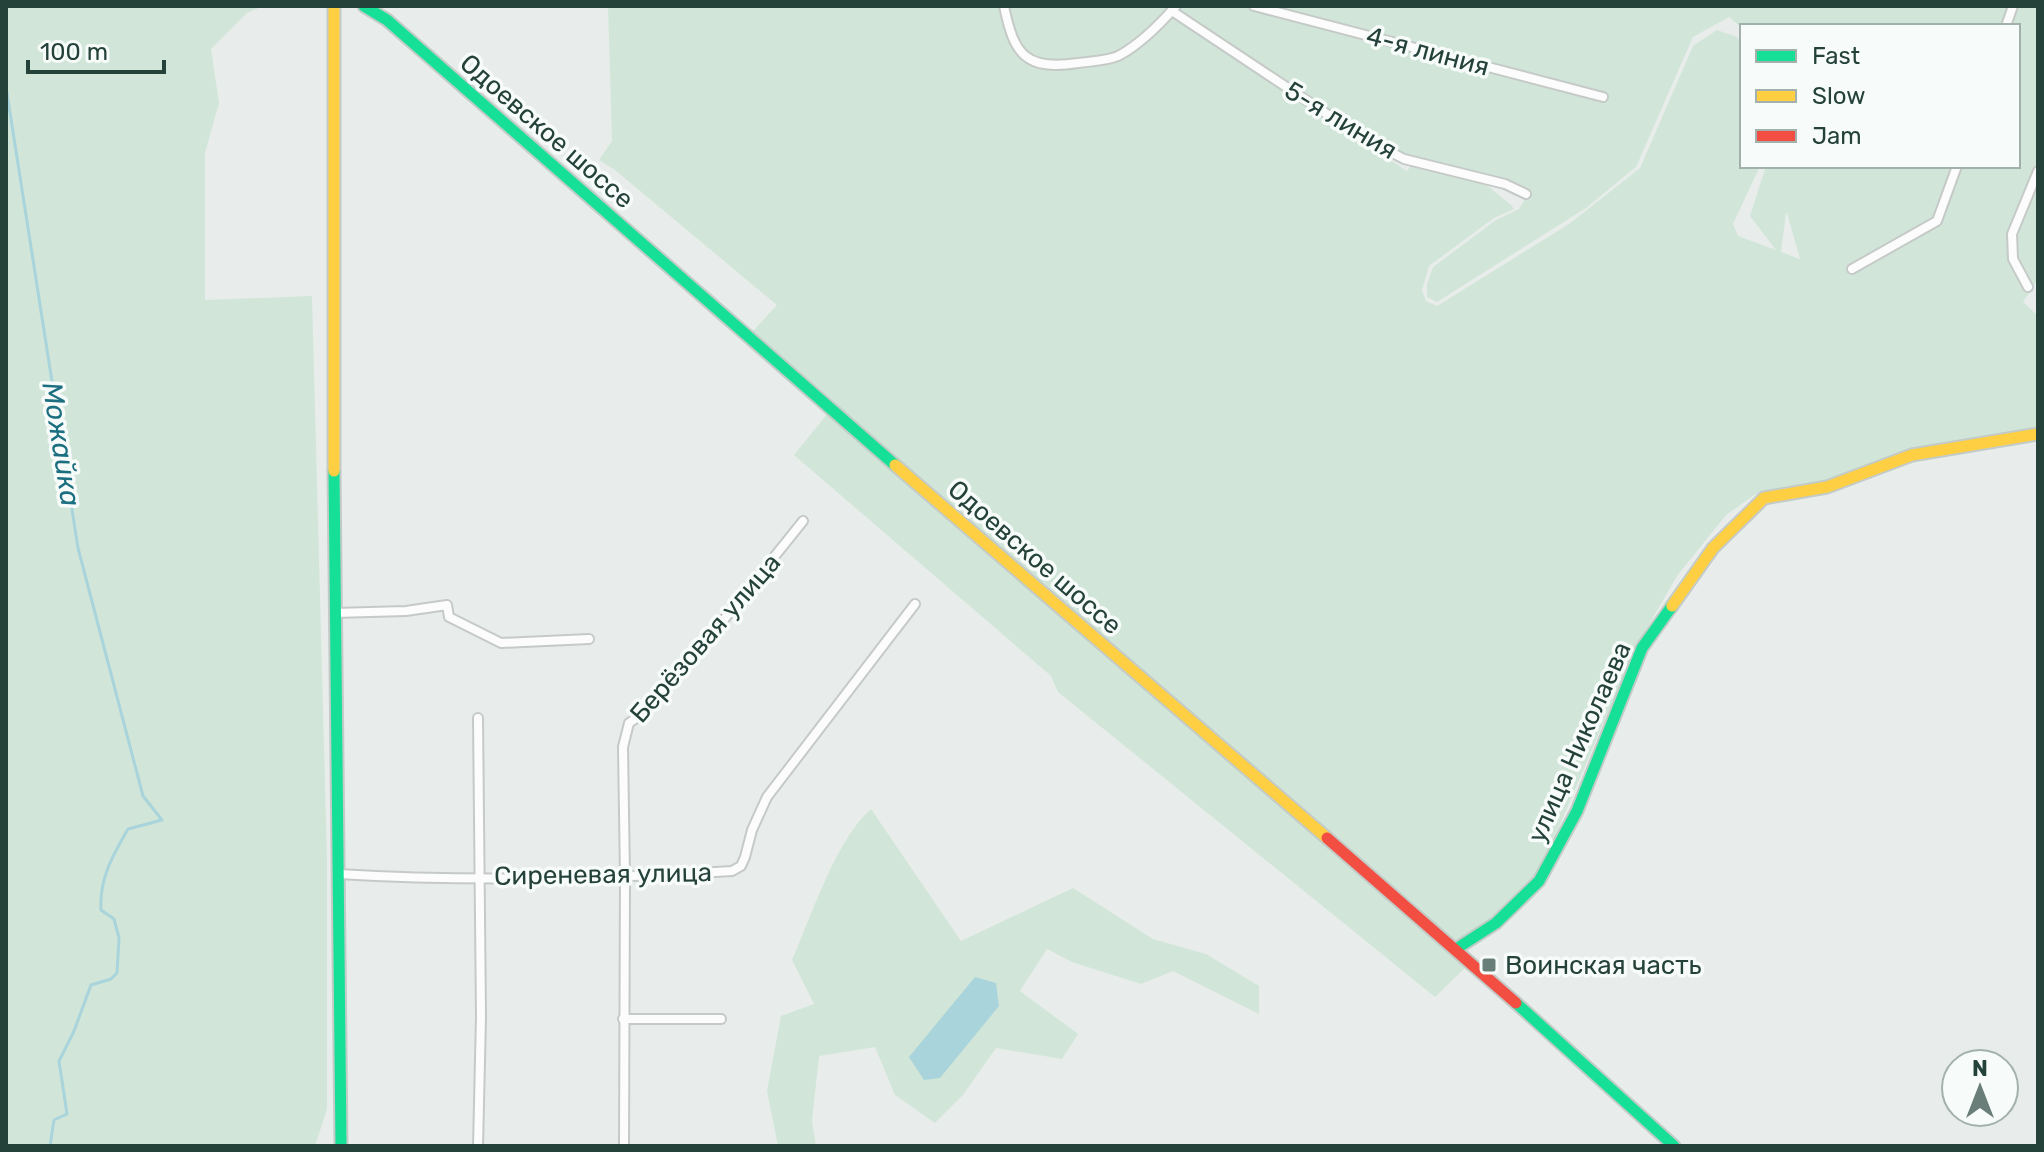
<svg xmlns="http://www.w3.org/2000/svg" width="2044" height="1152" font-family="Rubik,sans-serif">
<rect width="100%" height="100%" fill="#e8edeb"/>
<!-- green -->
<g fill="#d1e6d8" fill-rule="evenodd">
<path d="M6,6H263L247,13L211,49L219,103L205,153V300L312,296L327,859V1109L315,1146H6Z"/>
<path d="M608,6H1001L1014,49L1031,65L1055,70L1125,58L1171,15L1407,171L1412,164L1484,183L1511,205L1514,209L1494,218L1429,266L1422,290L1426,301L1437,306L1569,224L1640,168L1693,46L1717,30L1737,37L1742,45V166H1760L1733,224L1738,236L1776,250L1750,216L1766,166H2018V26H1742V28L1729,17L1693,37L1636,167L1586,208L1437,302L1427,297V284L1433,267L1496,220L1519,209L1530,191L1513,183L1403,156L1365,137L1176,11L1180,6H2038V279L2023,302L2038,316V424L2030,439L1902,463L1838,487L1765,505L1756,494L1726,515L1677,576L1636,647L1538,876L1516,904L1446,948L1466,967L1435,997L1058,692L1051,676L794,455L836,403L753,331L777,305L615,170L599,160L612,141ZM1786,213H1787L1800,259L1781,252Z"/>
<path d="M1007,6H1170L1146,30L1112,54L1039,63L1014,39Z"/>
<path d="M871,809L961,941L1073,888L1153,939L1206,954L1259,986V1014L1173,971L1141,984L1072,962L1047,949L1020,991L1078,1034L1062,1059L996,1048L963,1095L935,1123L895,1095L875,1047L819,1056L812,1121L816,1146H778L767,1091L781,1016L814,1004L792,960C811,917 836,839 871,809Z"/>
</g>
<!-- water -->
<path fill="#a9d4db" d="M975,977L996,983L999,1006L940,1078L924,1080L909,1057Z"/>
<g fill="none" stroke-linecap="round" stroke-linejoin="round">
<!-- stream -->
<path stroke="#a9d4db" stroke-width="3" d="M6,87L78,548L143,796L162,820L128,829C113,855 99,879 101,910L114,919L119,938L117,973L111,979L91,985L74,1031L59,1061L67,1114L54,1120L50,1146"/>
<!-- street casing -->
<g stroke="#c5cac8" stroke-width="12">
<g id="street">
<path d="M1004,6C1014,55 1026,71 1078,63C1091,61 1109,61 1120,55C1140,44 1161,23 1176,6"/>
<path d="M1254,6L1603,97"/>
<path d="M1172,11L1360,136L1404,159L1505,184L1526,194"/>
<path d="M2006,26L2013,6"/>
<path d="M1852,269L1937,221L1957,166"/>
<path d="M2028,287L2013,259L2012,234L2038,171"/>
<path d="M334,613L406,611L447,605L449,617L501,643L589,639"/>
<path d="M338,874C469,882 601,879 732,871L741,866L745,857L752,830L767,797L915,604"/>
<path d="M623,1019H721"/>
<path d="M478,1146L481,1017L478,718"/>
<path d="M624,1146L625,877L623,747L629,723L641,715L689,663L803,521"/>
</g>
</g>
<!-- fast casing -->
<g stroke="#c3cbc8" stroke-width="15">
<g id="fast">
<path d="M364,6L387,20L895,465"/>
<path d="M334,471L341,1146"/>
<path d="M1456,949L1496,923L1539,881L1577,811L1642,648L1672,606"/>
<path d="M1516,1003L1674,1146"/>
</g>
</g>
<!-- slow casing -->
<g stroke="#c3cbc8" stroke-width="15">
<g id="slow">
<path d="M334,6V471"/>
<path d="M895,465L1327,838"/>
<path d="M1672,606L1713,548L1764,498L1827,487L1912,455L2038,434"/>
</g>
</g>
<!-- jam casing -->
<g stroke="#c3cbc8" stroke-width="15">
<path id="jam" d="M1327,838L1516,1003"/>
</g>
<!-- street -->
<use href="#street" stroke="#fcfcfc" stroke-width="8"/>
<!-- fast -->
<use href="#fast" stroke="#16e098" stroke-width="11"/>
<!-- slow -->
<use href="#slow" stroke="#ffcf43" stroke-width="11"/>
<!-- jam -->
<use href="#jam" stroke="#f24e42" stroke-width="11"/>
</g>
<!-- markers -->
<rect fill="#697e78" stroke="#f7fbf9" stroke-width="3" x="1481" y="957" width="16" height="16" rx="4"/>
<g text-anchor="middle" stroke-width="7" stroke-linejoin="round" paint-order="stroke">
<!-- street labels -->
<g font-size="26" fill="#24423a" stroke="#f7fbf9">
<text transform="translate(1428 51) rotate(15)" y="9">4-я линия</text>
<text transform="translate(1341 120) rotate(31)" y="9">5-я линия</text>
<text transform="translate(547 131) rotate(41)" y="9">Одоевское шоссе</text>
<text transform="translate(1035 557) rotate(41)" y="9">Одоевское шоссе</text>
<text transform="translate(705 638) rotate(-49)" y="9">Берёзовая улица</text>
<text transform="translate(1579 742) rotate(-66)" y="9">улица Николаева</text>
<text transform="translate(603 874) rotate(-1)" y="9">Сиреневая улица</text>
</g>
<!-- poi labels -->
<g font-size="26" fill="#24423a" stroke="#f7fbf9" text-anchor="start">
<text x="1505" y="974">Воинская часть</text>
</g>
<!-- water labels -->
<g font-size="28" font-style="italic" fill="#1c6f80" stroke="#f7fbf9">
<text transform="translate(62 444) rotate(81)" y="10">Можайка</text>
</g>
</g>
<!-- border -->
<rect width="2044" height="1152" fill="none" stroke="#24423a" stroke-width="16"/>
<!-- legend -->
<rect x="1740" y="24" width="280" height="144" fill="#f7fbf9" stroke="#a3b1ad" stroke-width="2"/>
<rect x="1756" y="50" width="40" height="12" fill="#16e098" stroke="#a3b1ad" stroke-width="2"/>
<text x="1812" y="64" font-size="24" fill="#24423a">Fast</text>
<rect x="1756" y="90" width="40" height="12" fill="#ffcf43" stroke="#a3b1ad" stroke-width="2"/>
<text x="1812" y="104" font-size="24" fill="#24423a">Slow</text>
<rect x="1756" y="130" width="40" height="12" fill="#f24e42" stroke="#a3b1ad" stroke-width="2"/>
<text x="1812" y="144" font-size="24" fill="#24423a">Jam</text>
<!-- north arrow -->
<g transform="translate(1980 1088)"><circle r="38" fill="#f7fbf9" stroke="#a3b1ad" stroke-width="2"/>
<path d="M0-6L14 30L0 20L-14 30Z" fill="#697e78"/>
<text y="-12" font-size="22" font-weight="bold" text-anchor="middle" fill="#24423a">N</text>
</g>
<!-- scale -->
<path d="M28 60v12h136v-12" fill="none" stroke="#24423a" stroke-width="4"/>
<text x="40" y="60" font-size="24" fill="#24423a" stroke="#f7fbf9" stroke-width="6" paint-order="stroke">100 m</text>
</svg>
